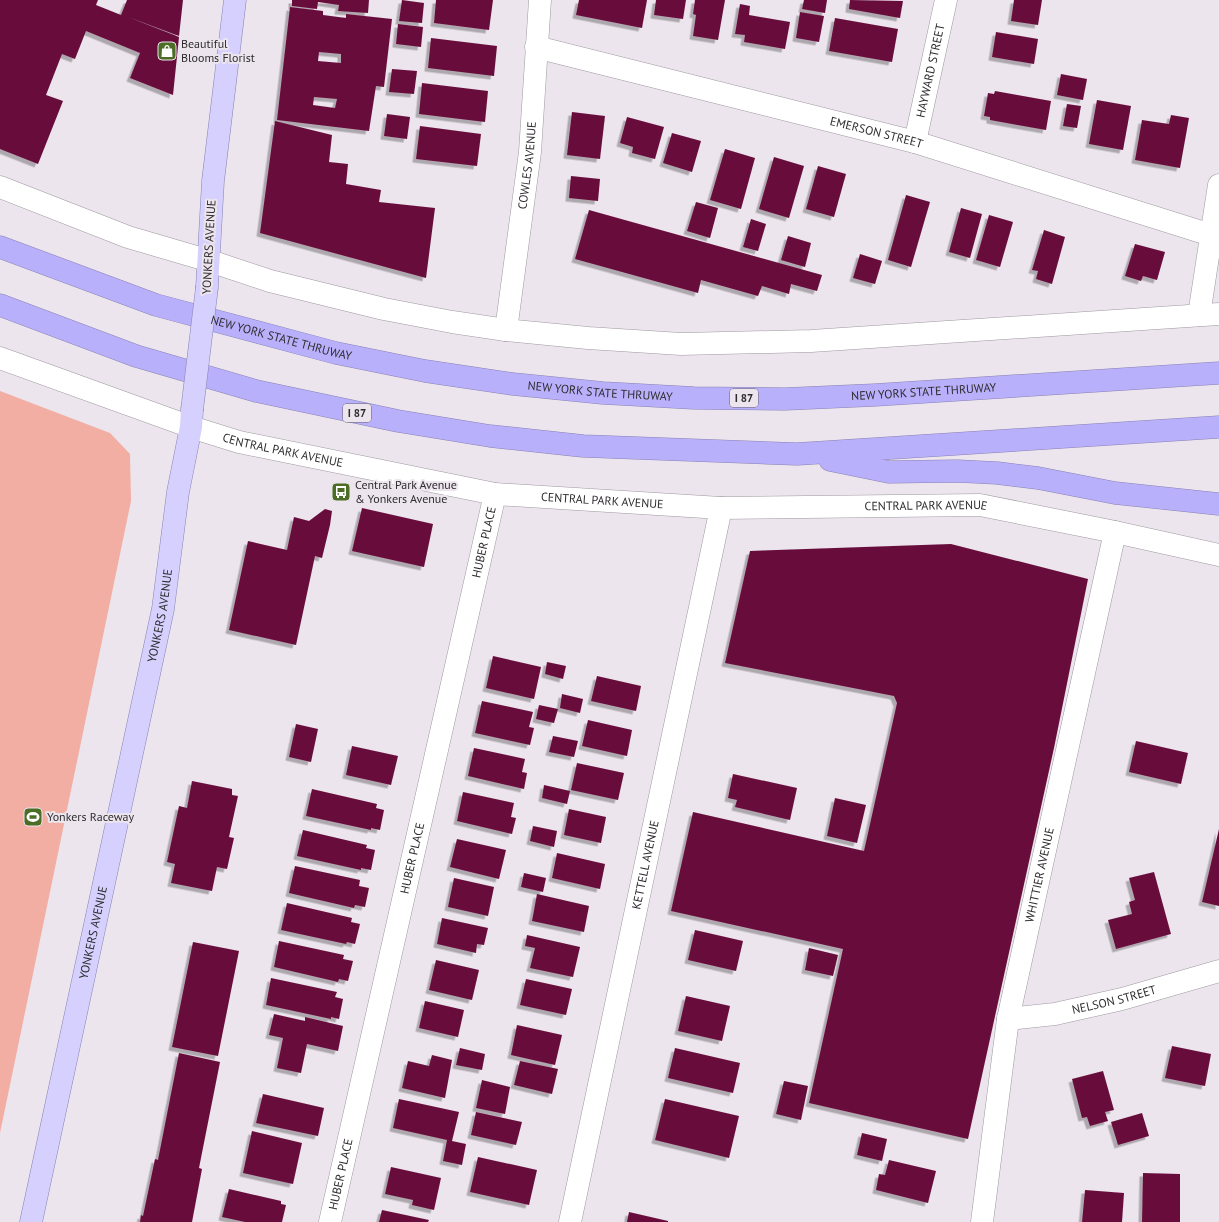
<svg xmlns="http://www.w3.org/2000/svg" width="1219" height="1222" font-family="'PT Sans',sans-serif">
<defs>
<filter id="shadow"><feDropShadow dx="-3.5" dy="3.5" stdDeviation="0" flood-color="#0004"/></filter>
</defs>
<rect width="100%" height="100%" fill="#ece5ed"/>
<!-- green -->
<path fill="#f2aea3" d="M0,391L110,433L130,454L131,501L0,1133Z"/>
<!-- building -->
<g fill="#680c3b" fill-rule="evenodd" filter="url(#shadow)">
<path d="M0,0H98L96,5L121,15L127,0H183L179,36L128,17L179,37L173,95L130,78L140,53L86,31L75,59L62,54L46,95L63,101L38,164L0,149Z"/>
<path d="M292,0H369L368,13L338,11L339,5L318,2L317,9L292,6Z"/>
<path d="M402,0L424,3L422,23L399,21Z"/>
<path d="M436,0H493L489,30L434,23Z"/>
<path d="M579,0H647L642,28L576,15Z"/>
<path d="M656,0H686L683,19L654,15Z"/>
<path d="M695,0H725L718,40L693,36L696,15L693,14Z"/>
<path d="M804,0H827L825,13L802,9Z"/>
<path d="M850,0L903,1L900,18L849,9Z"/>
<path d="M1014,0H1042L1038,25L1011,21Z"/>
<path d="M740,4L750,6L749,15L790,22L785,49L744,42L745,35L735,34Z"/>
<path d="M290,7L323,11V15L346,18V14L392,19L384,87L376,86L369,131L277,120ZM319,52L341,54V63L318,61ZM314,97L337,99L335,108L313,105Z"/>
<path d="M800,12L824,16L819,42L796,38Z"/>
<path d="M835,18L898,29L892,62L829,51Z"/>
<path d="M398,24L423,27L421,47L396,44Z"/>
<path d="M996,32L1038,39L1034,64L992,57Z"/>
<path d="M431,38L497,46L494,76L428,68Z"/>
<path d="M392,69L417,71L414,94L389,92Z"/>
<path d="M1061,74L1087,79L1083,100L1057,95Z"/>
<path d="M422,83L488,91L485,122L419,114Z"/>
<path d="M995,91L1051,101L1046,130L990,120V117L984,116L988,93L994,94Z"/>
<path d="M1097,100L1131,106L1123,150L1089,144Z"/>
<path d="M1067,104L1081,106L1077,128L1063,126Z"/>
<path d="M572,112L605,116L600,159L567,155Z"/>
<path d="M387,114L410,117L407,139L384,136Z"/>
<path d="M1171,115L1189,118L1180,168L1135,160L1142,120L1169,124Z"/>
<path d="M627,117L664,127L655,159L632,153L633,147L620,143Z"/>
<path d="M275,121L332,135L329,162L348,164L346,184L381,190L379,202L435,208L426,278L260,233Z"/>
<path d="M420,126L481,134L477,166L416,159Z"/>
<path d="M672,133L701,141L692,172L663,163Z"/>
<path d="M725,149L755,158L741,209L710,200Z"/>
<path d="M774,157L804,166L789,218L759,209Z"/>
<path d="M818,166L846,174L834,217L806,209Z"/>
<path d="M571,176L600,179L598,201L569,198Z"/>
<path d="M906,195L930,202L911,267L888,260Z"/>
<path d="M696,202L718,208L710,238L687,231Z"/>
<path d="M961,208L982,214L970,258L949,252Z"/>
<path d="M589,210L822,275L817,291L791,284L789,294L762,286L758,296L701,280L698,293L575,259Z"/>
<path d="M989,215L1013,222L1000,267L976,260Z"/>
<path d="M751,219L766,224L758,251L743,247Z"/>
<path d="M1044,230L1065,237L1052,284L1036,279L1038,271L1032,270Z"/>
<path d="M788,236L811,243L805,267L781,260Z"/>
<path d="M1135,244L1165,252L1157,280L1143,276L1141,281L1125,276Z"/>
<path d="M860,254L882,261L875,284L853,278Z"/>
<path d="M362,508L433,524L424,567L352,551Z"/>
<path d="M325,509L332,511L330,525L322,558L315,556L296,645L229,630L248,541L287,550L294,517L309,521Z"/>
<path d="M951,544L1088,579L1054,748L968,1139L809,1103L843,949L671,911L693,812L864,851L897,703L894,696L725,663L750,551Z"/>
<path d="M493,656L541,667L534,699L486,688Z"/>
<path d="M547,662L566,666L563,679L545,674Z"/>
<path d="M597,676L641,686L636,711L591,701Z"/>
<path d="M562,694L583,699L580,713L560,708Z"/>
<path d="M482,701L533,712L529,727L534,728L530,745L475,733Z"/>
<path d="M539,705L558,709L554,723L536,719Z"/>
<path d="M588,720L632,730L627,756L582,746Z"/>
<path d="M296,724L318,729L311,762L289,757Z"/>
<path d="M553,736L578,741L574,757L549,752Z"/>
<path d="M1136,741L1188,753L1181,784L1129,772Z"/>
<path d="M352,746L398,756L391,785L346,775Z"/>
<path d="M474,748L525,759L522,772L527,773L524,789L468,776Z"/>
<path d="M577,763L624,773L618,800L571,790Z"/>
<path d="M733,774L797,788L790,820L735,807L737,800L728,798Z"/>
<path d="M192,781L232,789V795L238,796L229,837L234,838L227,869L217,867L212,891L171,883L175,864L167,862L179,806L187,808Z"/>
<path d="M544,785L570,791L567,804L542,798Z"/>
<path d="M312,789L377,804L376,808L384,810L380,830L371,828V830L306,816Z"/>
<path d="M463,792L514,803L511,817L516,818L512,834L457,821Z"/>
<path d="M835,798L866,805L857,843L827,836Z"/>
<path d="M569,809L606,817L601,843L564,835Z"/>
<path d="M533,826L557,831L554,847L530,841Z"/>
<path d="M1219,829V906L1202,902Z"/>
<path d="M303,830L367,845L366,848L375,850L371,870L361,868V870L297,856Z"/>
<path d="M457,839L506,850L499,879L450,867Z"/>
<path d="M557,853L605,864L600,889L552,878Z"/>
<path d="M295,866L360,880L359,886L369,888L365,907L355,905L354,908L289,893Z"/>
<path d="M1154,872L1171,934L1116,949L1108,920L1132,914L1129,902L1135,900L1129,878Z"/>
<path d="M524,873L546,878L543,892L521,887Z"/>
<path d="M454,878L494,887L488,916L448,907Z"/>
<path d="M537,894L589,906L584,932L532,921Z"/>
<path d="M287,903L352,918L351,922L360,924L355,944L347,942L346,944L281,930Z"/>
<path d="M442,918L488,928L484,945L477,944L476,953L437,944Z"/>
<path d="M695,930L743,941L736,971L688,960Z"/>
<path d="M527,935L580,947L573,977L530,968L535,948L525,946Z"/>
<path d="M279,941L344,955L343,959L353,961L348,981L339,979L338,982L274,967Z"/>
<path d="M193,942L239,951L218,1056L172,1047Z"/>
<path d="M809,948L838,955L833,976L805,970Z"/>
<path d="M436,960L479,970L472,1000L429,990Z"/>
<path d="M271,978L337,992L335,997L343,999L339,1019L331,1017V1019L266,1005Z"/>
<path d="M526,979L572,989L566,1015L520,1005Z"/>
<path d="M686,996L730,1006L722,1041L678,1031Z"/>
<path d="M425,1001L464,1010L458,1037L419,1028Z"/>
<path d="M274,1014L305,1021V1017L343,1026L338,1051L307,1044L301,1073L277,1068L283,1038L269,1035Z"/>
<path d="M517,1025L562,1035L555,1065L511,1055Z"/>
<path d="M1172,1046L1211,1054L1205,1086L1165,1078Z"/>
<path d="M460,1048L485,1054L482,1070L456,1065Z"/>
<path d="M675,1048L740,1063L733,1093L668,1078Z"/>
<path d="M179,1053L220,1062L199,1168L202,1169L192,1222H140L141,1215L143,1216L155,1159L158,1160Z"/>
<path d="M432,1055L452,1060L445,1098L402,1088L408,1061L429,1066Z"/>
<path d="M520,1061L558,1069L552,1094L514,1085Z"/>
<path d="M1103,1071L1114,1110L1105,1112L1108,1121L1090,1126L1087,1117L1082,1118L1072,1079Z"/>
<path d="M482,1080L510,1087L505,1114L476,1108Z"/>
<path d="M784,1081L808,1086L801,1120L776,1114Z"/>
<path d="M263,1094L324,1108L318,1136L256,1123Z"/>
<path d="M399,1099L459,1112L452,1141L466,1144L462,1165L443,1161L447,1140L393,1128Z"/>
<path d="M665,1099L739,1116L729,1158L655,1140Z"/>
<path d="M476,1112L522,1122L516,1145L471,1135Z"/>
<path d="M1142,1113L1149,1136L1118,1145L1111,1122Z"/>
<path d="M252,1131L302,1143L293,1184L243,1173Z"/>
<path d="M862,1133L887,1139L882,1161L857,1155Z"/>
<path d="M478,1157L537,1170L529,1205L470,1192Z"/>
<path d="M889,1160L936,1171L928,1203L876,1190L879,1174L885,1175Z"/>
<path d="M391,1167L441,1178L434,1210L412,1205L413,1200L385,1194Z"/>
<path d="M1143,1173L1180,1174V1222H1142Z"/>
<path d="M229,1189L281,1201V1204L286,1205L282,1222H245L222,1217Z"/>
<path d="M1085,1190L1124,1193L1122,1222H1082Z"/>
<path d="M382,1210L429,1220L428,1222H379Z"/>
<path d="M629,1212L668,1221V1222H627Z"/>
</g>
<g fill="none" stroke-linecap="round" stroke-linejoin="round">
<!-- street casing -->
<g stroke="#9f98a0" stroke-width="23">
<g id="street">
<path id="s1" d="M536,47L915,142L1211,235"/>
<path id="s2" d="M915,142L946,0"/>
<path d="M1199,315L1219,185"/>
<path id="s3" d="M506,330L530,152L540,0"/>
<path id="s4" d="M1008,1019L1055,1014L1122,999L1219,971"/>
<path id="s5" d="M330,1222L495,494"/>
<path id="s6" d="M570,1222L721,508"/>
<path id="s7" d="M982,1222L1008,1019L1115,532"/>
</g>
</g>
<!-- secondary casing -->
<g stroke="#9f98a0" stroke-width="23">
<g id="secondary">
<path d="M0,187L128,237L210,261L270,281L384,309L452,322L506,330L588,338L681,344L811,341L1219,314"/>
<path id="s8" d="M0,358L191,427L239,442L495,494L721,508L980,505L1115,532L1219,555"/>
</g>
</g>
<!-- primary casing -->
<g stroke="#8982b4" stroke-width="23">
<g id="primary">
<path d="M207,287L213,181L235,0"/>
<path id="s9" d="M31,1222L163,609L178,492L191,427L192,410"/>
</g>
</g>
<!-- highway casing -->
<g stroke="#8982b4" stroke-width="23">
<g id="highway">
<path id="s10" d="M0,247L156,305L336,353L425,371L513,384L603,393L694,398L785,399L875,395L1219,373"/>
<path d="M0,305L136,356L256,391L398,421L490,436L583,446L797,454L1219,427"/>
<path d="M830,460L889,472L957,471L997,473L1038,478L1115,493L1219,504"/>
</g>
</g>
<!-- street -->
<use href="#street" stroke="#fff" stroke-width="22"/>
<!-- secondary -->
<use href="#secondary" stroke="#fff" stroke-width="22"/>
<!-- primary -->
<use href="#primary" stroke="#d5d0fd" stroke-width="22"/>
<!-- highway -->
<use href="#highway" stroke="#b9b0fb" stroke-width="22"/>
<!-- primary-bridge casing -->
<g stroke="#8982b4" stroke-width="23" stroke-linecap="butt">
<path id="primary-bridge" d="M192,410L207,287"/>
</g>
<!-- primary-bridge -->
<use href="#primary-bridge" stroke="#d5d0fd" stroke-width="22"/>
</g>
<!-- icons -->
<defs>
<g id="shop-square" transform="scale(1)"><rect x="-9" y="-9" width="18" height="18" rx="4" fill="#4c6d25" stroke="#ece5ed"/><path d="M-5-2.5h2.3a2.7 3.5 0 0 1 5.4 0H5L5.5 6h-11ZM-1.5-2.5h3a1.5 2.3 0 0 0-3 0Z" fill="#fff"/></g>
<g id="bus-square" transform="scale(1)"><rect x="-9" y="-9" width="18" height="18" rx="4" fill="#4c6d25" stroke="#ece5ed"/><path d="M-5-6H5V4H4V6H2V4H-2V6H-4V4H-5ZM-3.5-4V0h7V-4ZM-3.5 1.2v1.5H-2V1.2ZM2 1.2v1.5H3.5V1.2Z" fill="#fff"/></g>
<g id="stadium-square" transform="scale(1)"><rect x="-9" y="-9" width="18" height="18" rx="4" fill="#4c6d25" stroke="#ece5ed"/><path d="M0-5a6.5 5 0 1 0 0 10a6.5 5 0 1 0 0-10ZM-3.5-1.8h7v3.6h-7Z" fill="#fff"/></g>
</defs>
<g fill-rule="evenodd">
<use href="#shop-square" x="167" y="51"/>
<use href="#bus-square" x="341" y="492"/>
<use href="#stadium-square" x="33" y="817"/>
</g>
<g text-anchor="middle" stroke-width="4" stroke-linejoin="round" paint-order="stroke">
<!-- shield labels -->
<g fill="#ece5ed" stroke="#686468" stroke-width="1">
<rect x="730" y="389" width="28" height="18" rx="3"/>
<rect x="343" y="404" width="28" height="18" rx="3"/>
</g>
<g font-size="11" font-weight="bold" fill="#2f2c2f">
<text x="744" y="402">I 87</text>
<text x="357" y="417">I 87</text>
</g>
<!-- poi labels -->
<g font-size="12" fill="#2f2c2f" stroke="#ece5ed" text-anchor="start">
<text x="181" y="48">Beautiful<tspan x="181" dy="14">Blooms Florist</tspan></text>
<text x="355" y="489">Central Park Avenue<tspan x="355" dy="14">&amp; Yonkers Avenue</tspan></text>
<text x="47" y="821">Yonkers Raceway</text>
</g>
<!-- street labels -->
<g font-size="12" fill="#2f2c2f" stroke="#ece5ed">
<text dy="4" stroke="none"><textPath href="#s2" startOffset="73">HAYWARD STREET</textPath></text>
<text dy="4" stroke="none"><textPath href="#s1" startOffset="351">EMERSON STREET</textPath></text>
<text dy="4" stroke="none"><textPath href="#s3" startOffset="166">COWLES AVENUE</textPath></text>
<text transform="translate(209 247) rotate(-87)" y="4">YONKERS AVENUE</text>
<text dy="4" stroke="none"><textPath href="#s10" startOffset="296">NEW YORK STATE THRUWAY</textPath></text>
<text dy="4" stroke="none"><textPath href="#s10" startOffset="620">NEW YORK STATE THRUWAY</textPath></text>
<text dy="4" stroke="none"><textPath href="#s10" startOffset="944">NEW YORK STATE THRUWAY</textPath></text>
<text dy="4" stroke="none"><textPath href="#s8" startOffset="298">CENTRAL PARK AVENUE</textPath></text>
<text dy="4" stroke="none"><textPath href="#s8" startOffset="622">CENTRAL PARK AVENUE</textPath></text>
<text dy="4" stroke="none"><textPath href="#s8" startOffset="946">CENTRAL PARK AVENUE</textPath></text>
<text dy="4" stroke="none"><textPath href="#s5" startOffset="697">HUBER PLACE</textPath></text>
<text dy="4" stroke="none"><textPath href="#s9" startOffset="620">YONKERS AVENUE</textPath></text>
<text dy="4" stroke="none"><textPath href="#s5" startOffset="373">HUBER PLACE</textPath></text>
<text dy="4" stroke="none"><textPath href="#s6" startOffset="365">KETTELL AVENUE</textPath></text>
<text dy="4" stroke="none"><textPath href="#s7" startOffset="352">WHITTIER AVENUE</textPath></text>
<text dy="4" stroke="none"><textPath href="#s9" startOffset="296">YONKERS AVENUE</textPath></text>
<text dy="4" stroke="none"><textPath href="#s4" startOffset="108">NELSON STREET</textPath></text>
<text dy="4" stroke="none"><textPath href="#s5" startOffset="49">HUBER PLACE</textPath></text>
</g>
</g>
</svg>
